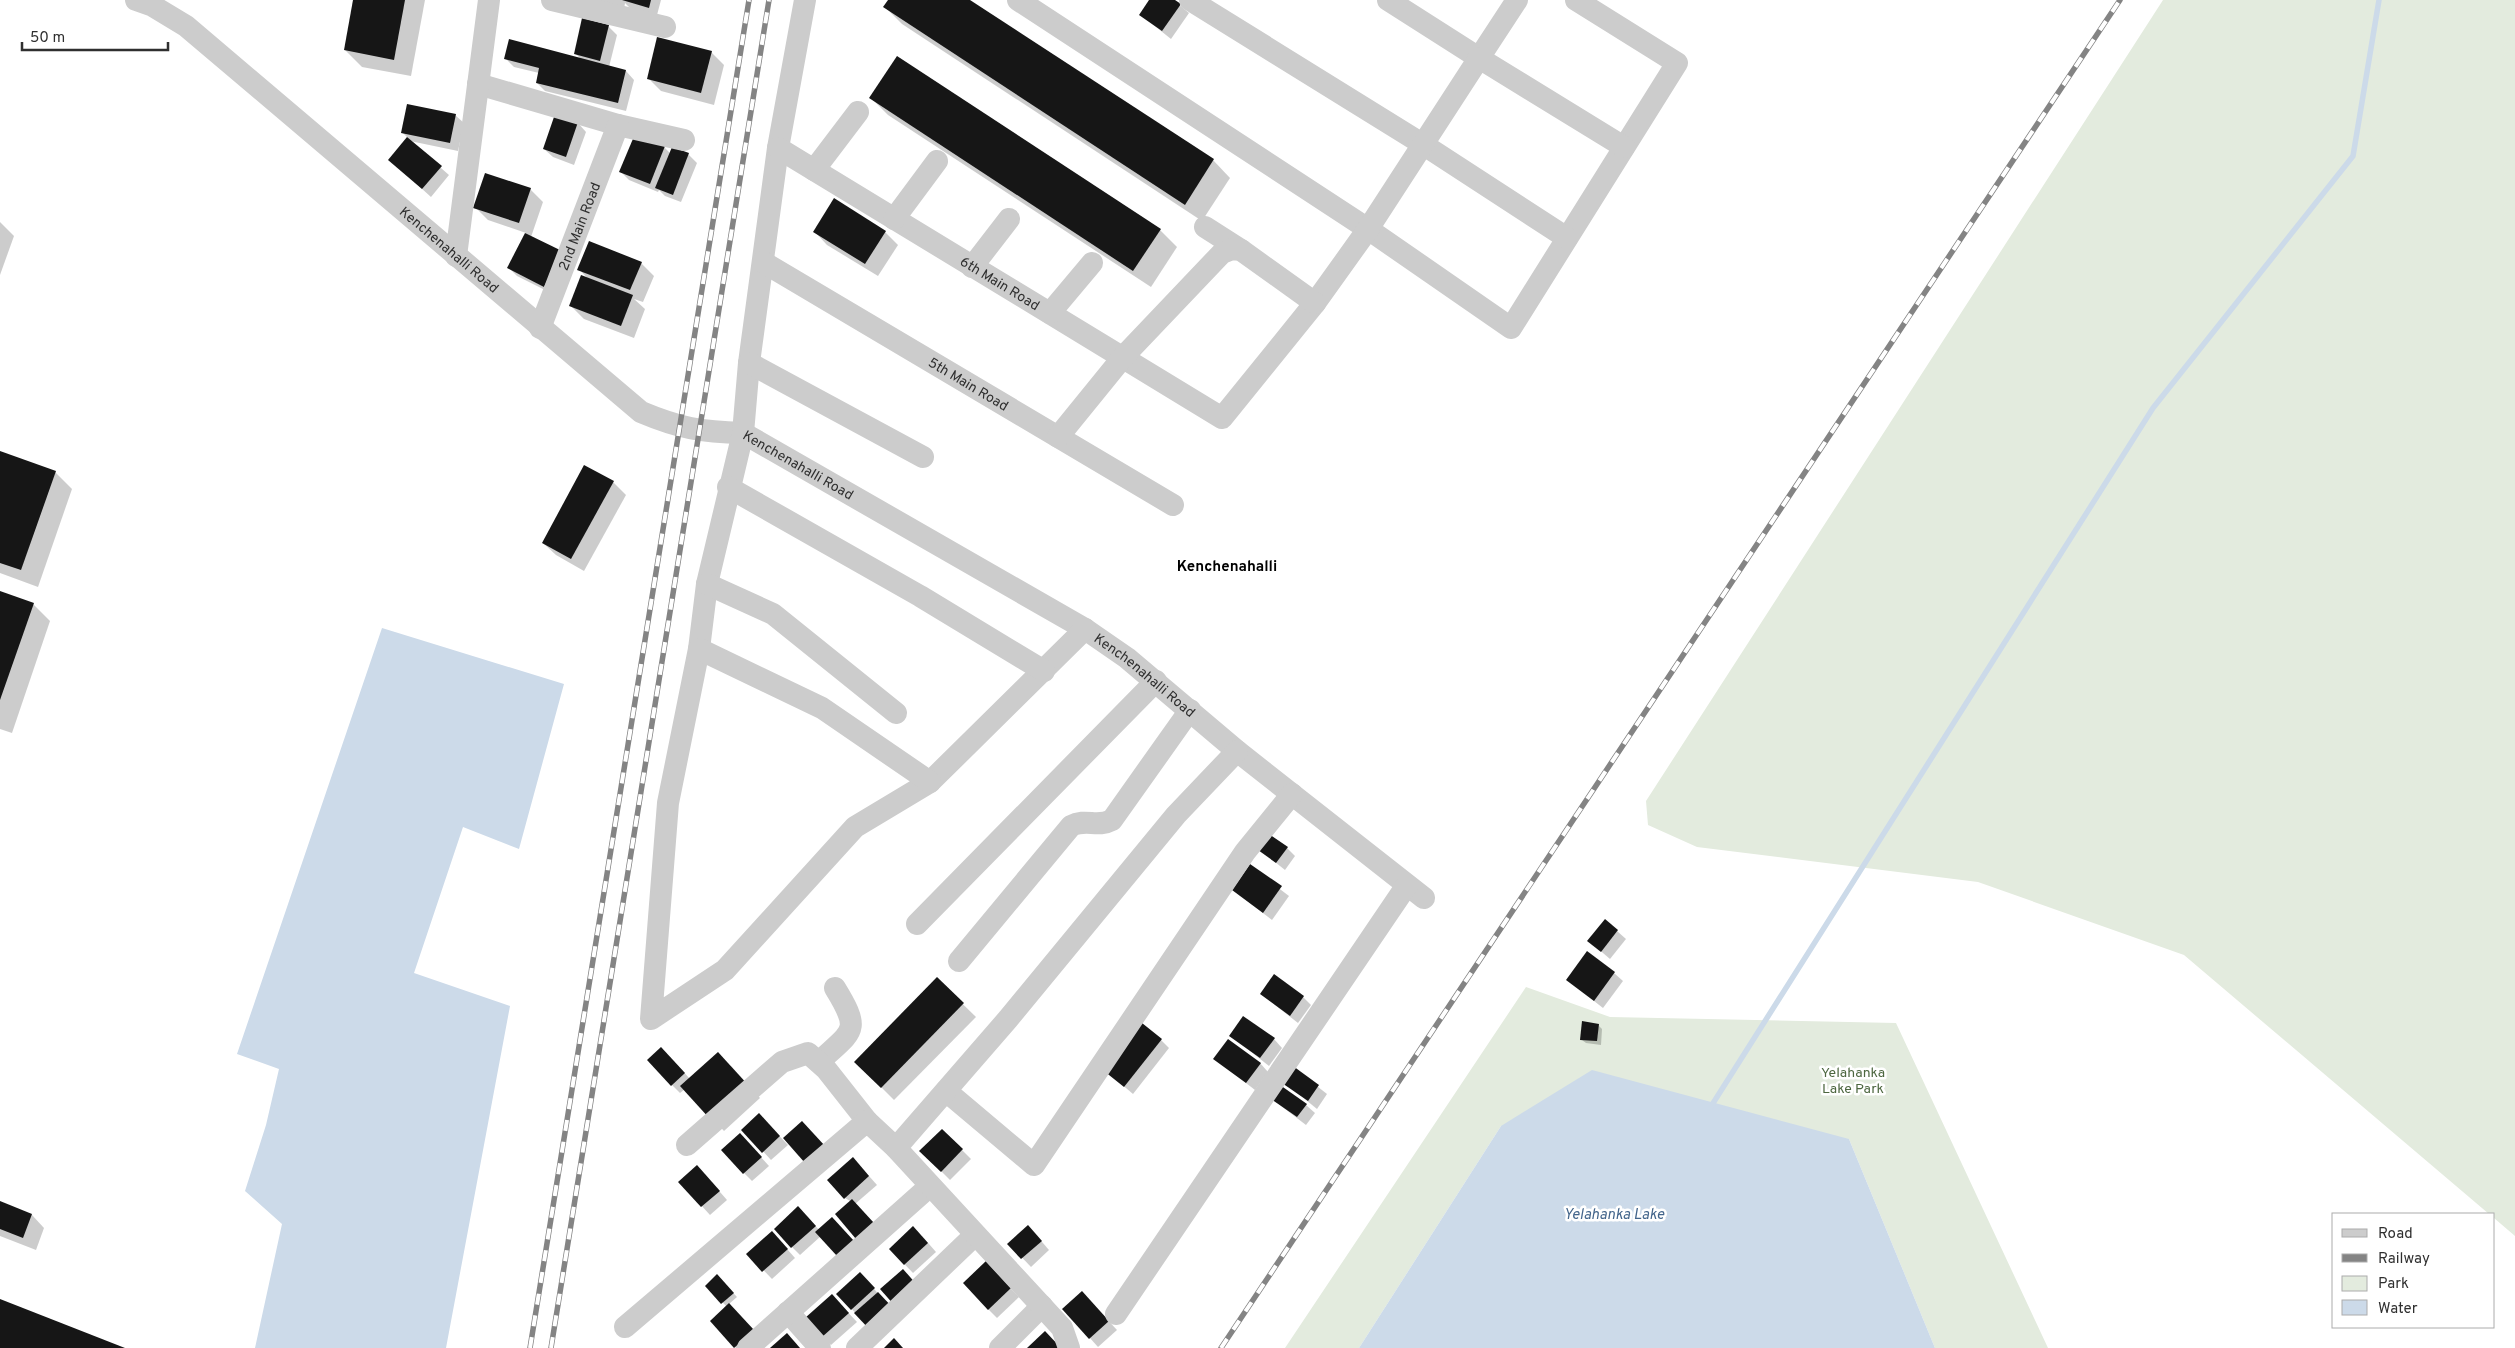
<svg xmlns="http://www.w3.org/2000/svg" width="2515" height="1348" font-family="Overpass,sans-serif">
<rect width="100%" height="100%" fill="#fff"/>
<!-- green -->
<g fill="#e3ebde">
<path d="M2163,0H2515V1236L2494,1218V1214H2489L2184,955L1978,882L1697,847L1648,825L1646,801Z"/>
<path d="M1526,987L1610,1017L1896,1023L2048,1348H1935L1849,1139L1501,1126L1359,1348H1285Z"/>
</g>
<!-- water -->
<g fill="#ccdae9">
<path d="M382,628L564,684L519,849L463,827L414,973L510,1006L446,1348H255L282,1224L245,1191L266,1125L279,1069L237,1054Z"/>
<path d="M1592,1070L1849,1139L1935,1348H1359L1501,1126Z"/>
</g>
<!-- shadow -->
<g fill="#0003">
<path d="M354,0H425L411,76L362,67L345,50Z"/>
<path d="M592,0H661L657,15L630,8L625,3L624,10Z"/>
<path d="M889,0H968L1213,160L1230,178L1202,221L902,24L885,7Z"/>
<path d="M1151,0H1173L1189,13L1171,39L1141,15Z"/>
<path d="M608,26L617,35L609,67L626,71L634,80L626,111L545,91L537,83L539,73L514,67L506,59H581L575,53Z"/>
<path d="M711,52L724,65L714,105L661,91L648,78Z"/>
<path d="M871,98L1160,230L1177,247L1151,287L888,115Z"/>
<path d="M455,115L464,123L458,151L410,141L449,175L431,197L390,160L408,138L403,133Z"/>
<path d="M578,123L586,132L574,165L553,157L544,149Z"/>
<path d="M664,147L670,153L688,154L697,163L681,202L665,196L659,190L658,192L629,180L621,172Z"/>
<path d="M530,189L543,202L531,237L553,294L517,276L509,268L526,233L488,220L475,207Z"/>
<path d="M0,222L14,236L0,275Z"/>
<path d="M815,232H885L898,245L878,276L827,245Z"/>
<path d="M641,263L654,276L643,302L634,299L645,309L634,338L584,319L571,306L589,280L579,269Z"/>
<path d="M0,452L55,472L72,489L38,587L0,573Z"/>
<path d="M613,482L626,495L584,571L556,555L543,543Z"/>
<path d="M0,593L33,604L50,621L12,733L0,729Z"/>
<path d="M1287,848L1295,856L1285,870L1260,850Z"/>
<path d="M1250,866L1289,896L1272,920L1233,890Z"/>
<path d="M1617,931L1626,939L1610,959L1589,941Z"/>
<path d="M1614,973L1623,981L1603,1008L1567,980Z"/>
<path d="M937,979L976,1017L894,1100L856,1062Z"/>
<path d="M1261,994L1303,997L1311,1005L1298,1023Z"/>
<path d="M1598,1025L1602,1029L1601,1045L1586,1043L1582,1040Z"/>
<path d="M1231,1036L1274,1039L1282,1048L1269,1066Z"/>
<path d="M1161,1040L1169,1048L1133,1094L1106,1071Z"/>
<path d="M670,1057L690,1079L731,1066L760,1098L724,1131L685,1089L680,1093L672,1085Z"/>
<path d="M1215,1059L1260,1063L1268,1072L1255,1090Z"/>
<path d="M1294,1068L1327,1094L1317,1109L1284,1082Z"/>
<path d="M1272,1099L1306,1105L1315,1113L1306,1125Z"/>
<path d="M767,1123L788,1145L771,1160L743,1130Z"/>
<path d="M942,1130L971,1159L950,1180L921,1151Z"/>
<path d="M748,1143L769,1166L752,1181L744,1173Z"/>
<path d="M861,1167L877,1185L855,1204L845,1198Z"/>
<path d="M705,1175L727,1200L710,1215L680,1182Z"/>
<path d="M0,1203L32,1215L44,1228L36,1250L0,1236Z"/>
<path d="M807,1216L819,1230L821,1236L800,1255L792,1247Z"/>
<path d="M1036,1235L1049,1250L1031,1267L1009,1244Z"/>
<path d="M922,1236L936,1252L913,1273L890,1249Z"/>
<path d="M780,1241L795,1258L772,1279L748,1254Z"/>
<path d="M986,1263L1019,1297L997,1318L988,1309Z"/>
<path d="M717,1276L737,1297L729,1304L751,1348H736L711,1321L727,1307L707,1286Z"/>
<path d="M868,1282L882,1298L871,1330L838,1294Z"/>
<path d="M1090,1301L1117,1330L1098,1347L1064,1309Z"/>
<path d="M840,1304L857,1322L831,1345L823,1337Z"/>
</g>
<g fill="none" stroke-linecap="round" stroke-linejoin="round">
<!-- stream -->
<path stroke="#ccdae9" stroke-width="5.5" d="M1710,1108L2153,408L2353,156L2379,0"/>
</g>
<!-- building -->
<g fill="#161616">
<path d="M353,0H405L394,60L344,50Z"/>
<path d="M622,0H651L649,8Z"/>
<path d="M888,0H970L1214,159L1185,205L883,7Z"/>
<path d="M1149,0H1175L1181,4L1162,31L1139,15Z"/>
<path d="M582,18L609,25L600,61L574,54Z"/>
<path d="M657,37L712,51L701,93L647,79Z"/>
<path d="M509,39L626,70L618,103L536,83L539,68L504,59Z"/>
<path d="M897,56L1161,229L1133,271L869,98Z"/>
<path d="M407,104L456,114L450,143L401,133Z"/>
<path d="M555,114L578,122L566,157L543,149Z"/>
<path d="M635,134L665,146L650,184L619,172Z"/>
<path d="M407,137L442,166L422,189L388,160Z"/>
<path d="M672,147L689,153L673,195L655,188Z"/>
<path d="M485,173L531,188L519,223L473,208Z"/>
<path d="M834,198L886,231L865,264L813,232Z"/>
<path d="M525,233L562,251L544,287L507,268Z"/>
<path d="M589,241L642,262L630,290L577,270Z"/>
<path d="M581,275L633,295L621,326L569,306Z"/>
<path d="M0,451L56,471L21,570L0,563Z"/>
<path d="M584,465L614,481L571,559L542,543Z"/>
<path d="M0,591L34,603L0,700Z"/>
<path d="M1269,834L1288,847L1276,863L1258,850Z"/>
<path d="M1250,864L1282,886L1263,913L1232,890Z"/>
<path d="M1605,919L1618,930L1601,952L1587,941Z"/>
<path d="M1587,951L1615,972L1594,1001L1566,980Z"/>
<path d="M1274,974L1304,996L1290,1016L1260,994Z"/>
<path d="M937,977L964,1003L881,1088L854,1062Z"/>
<path d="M1243,1016L1275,1038L1260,1058L1229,1036Z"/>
<path d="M1582,1021L1599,1024L1597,1041L1580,1040Z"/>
<path d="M1142,1023L1162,1039L1124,1087L1104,1071Z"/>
<path d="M1228,1039L1261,1063L1246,1083L1213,1059Z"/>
<path d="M661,1047L685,1073L671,1086L647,1060Z"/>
<path d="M718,1052L748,1085L710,1119L680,1086Z"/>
<path d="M1293,1066L1319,1085L1308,1101L1282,1083Z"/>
<path d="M1280,1085L1307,1104L1297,1117L1271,1099Z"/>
<path d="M759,1113L780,1136L762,1153L741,1130Z"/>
<path d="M802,1121L825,1146L805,1163L783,1138Z"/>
<path d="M942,1129L963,1149L941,1172L919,1151Z"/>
<path d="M740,1133L762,1157L743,1174L721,1150Z"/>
<path d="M853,1157L869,1176L844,1199L827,1180Z"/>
<path d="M697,1165L720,1191L701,1207L678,1182Z"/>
<path d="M852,1199L874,1223L856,1239L835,1214Z"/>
<path d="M0,1201L32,1214L23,1238L0,1229Z"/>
<path d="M798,1206L816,1226L791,1248L774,1229Z"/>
<path d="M832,1217L854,1241L837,1256L815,1232Z"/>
<path d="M1028,1225L1042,1241L1021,1259L1007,1244Z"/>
<path d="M913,1226L928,1243L904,1265L889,1249Z"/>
<path d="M772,1231L788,1249L762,1272L746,1254Z"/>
<path d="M986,1261L1011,1288L988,1310L963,1283Z"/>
<path d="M903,1269L918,1286L895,1306L880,1289Z"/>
<path d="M860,1272L875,1288L851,1310L836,1294Z"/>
<path d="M717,1274L734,1293L721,1304L705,1286Z"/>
<path d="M1082,1291L1109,1321L1089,1339L1062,1309Z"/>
<path d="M878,1292L894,1309L870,1330L854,1313Z"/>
<path d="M832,1294L849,1313L822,1337L805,1318Z"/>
<path d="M0,1299L125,1348H0Z"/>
<path d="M729,1303L754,1330L734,1348L710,1321Z"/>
<path d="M1045,1331L1061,1348H1027Z"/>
<path d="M787,1333L800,1348H770Z"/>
<path d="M894,1338L903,1348H884Z"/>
</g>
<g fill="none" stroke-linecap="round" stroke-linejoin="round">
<!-- minor -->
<g stroke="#ccc" stroke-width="22">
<path id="s1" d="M136,0L153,6L186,26L641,412C679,428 701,432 743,433L1085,629L1127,658L1237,751L1424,898"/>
<path d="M552,0L665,27"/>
<path d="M805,0L778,148L749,363L743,433L707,584L699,649L668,803L651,1019L725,970L855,827L930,782L1085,629"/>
<path d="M1018,0L1368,229L1511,328L1677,63L1576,0"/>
<path d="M1190,0L1424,145L1567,238"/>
<path d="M1388,0L1479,58L1517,0"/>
<path d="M478,84L618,125L684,140"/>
<path id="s2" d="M778,148L1222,418L1315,303L1368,229L1479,58L1624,147"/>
<path d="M814,170L858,112"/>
<path d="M894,219L937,161"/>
<path d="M1205,227L1241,250"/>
<path d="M456,256L489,0"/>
<path id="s3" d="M763,262L1173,505"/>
<path d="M972,267L1009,219"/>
<path d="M1050,313L1092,263"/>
<path id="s4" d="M540,328L618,125"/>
<path d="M749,363L923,457"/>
<path d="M1058,437L1123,357L1222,253L1232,249L1241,250L1315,303"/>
<path d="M728,487L920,596L1044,671"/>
<path d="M707,584L773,614L896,713"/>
<path d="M699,649L822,708L930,782"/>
<path d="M917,924L1156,681"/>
<path d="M959,961L1071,826C1086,818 1097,828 1112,820L1190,710"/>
<path d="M819,1062C853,1030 862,1032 835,988"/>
<path d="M946,1091L1034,1165L1245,852L1292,794"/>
<path d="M687,1145L782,1062L808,1053L826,1069L867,1121"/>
<path d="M788,1312L820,1348"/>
<path d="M1116,1314L1407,885"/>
<path d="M625,1327L867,1121L896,1148"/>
<path d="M748,1348L930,1186"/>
<path d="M857,1348L975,1235"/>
<path d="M1000,1348L1042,1306"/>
<path d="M1069,1348L1062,1328L896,1148L1008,1019L1176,815L1237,751"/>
</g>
<!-- rail casing -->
<g stroke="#848484" stroke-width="5.5">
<g id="rail">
<path d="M530,1348L749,0"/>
<path d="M551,1348L769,0"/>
<path d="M1221,1348L2120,0"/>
</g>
</g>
<!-- rail -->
<use href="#rail" stroke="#fff" stroke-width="4" stroke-dasharray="11" stroke-linecap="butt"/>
</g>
<g text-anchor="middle" stroke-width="5" stroke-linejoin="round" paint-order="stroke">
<!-- street labels -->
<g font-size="14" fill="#2f2f2f" stroke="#fff">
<text dy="5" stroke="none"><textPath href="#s4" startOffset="109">2nd Main Road</textPath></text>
<text dy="5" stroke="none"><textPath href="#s1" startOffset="402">Kenchenahalli Road</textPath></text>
<text dy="5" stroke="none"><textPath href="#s2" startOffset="260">6th Main Road</textPath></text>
<text dy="5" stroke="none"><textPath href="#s3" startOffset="239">5th Main Road</textPath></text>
<text dy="5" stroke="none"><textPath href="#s1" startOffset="822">Kenchenahalli Road</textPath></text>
<text dy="5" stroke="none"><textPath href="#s1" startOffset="1228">Kenchenahalli Road</textPath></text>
</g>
<!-- park labels -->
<g font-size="14" fill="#4d6740" stroke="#fff">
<text x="1853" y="1077">Yelahanka<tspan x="1853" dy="16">Lake Park</tspan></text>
</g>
<!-- neighbourhood labels -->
<g font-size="15" font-weight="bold" fill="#000" stroke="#fff">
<text x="1227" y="571">Kenchenahalli</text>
</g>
<!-- water labels -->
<g font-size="15" font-style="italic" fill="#43658b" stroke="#fff">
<text x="1614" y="1219">Yelahanka Lake</text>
</g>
</g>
<!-- legend -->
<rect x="2332" y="1213" width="162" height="115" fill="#ffffff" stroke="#acacac"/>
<rect x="2342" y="1229" width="25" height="8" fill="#cccccc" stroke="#acacac"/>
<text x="2378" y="1238" font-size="15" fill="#2f2f2f">Road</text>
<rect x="2342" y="1254" width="25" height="8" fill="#848484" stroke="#acacac"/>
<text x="2378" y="1263" font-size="15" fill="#2f2f2f">Railway</text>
<rect x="2342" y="1276" width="25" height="15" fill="#e3ebde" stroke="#acacac"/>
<text x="2378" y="1288" font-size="15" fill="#2f2f2f">Park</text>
<rect x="2342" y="1300" width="25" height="15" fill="#ccdae9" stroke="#acacac"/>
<text x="2378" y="1313" font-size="15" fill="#2f2f2f">Water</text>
<!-- scale -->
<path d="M22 42v8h146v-8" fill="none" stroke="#2f2f2f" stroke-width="2.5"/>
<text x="30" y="42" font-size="15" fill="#2f2f2f" stroke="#ffffff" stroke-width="4" paint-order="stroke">50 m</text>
</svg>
